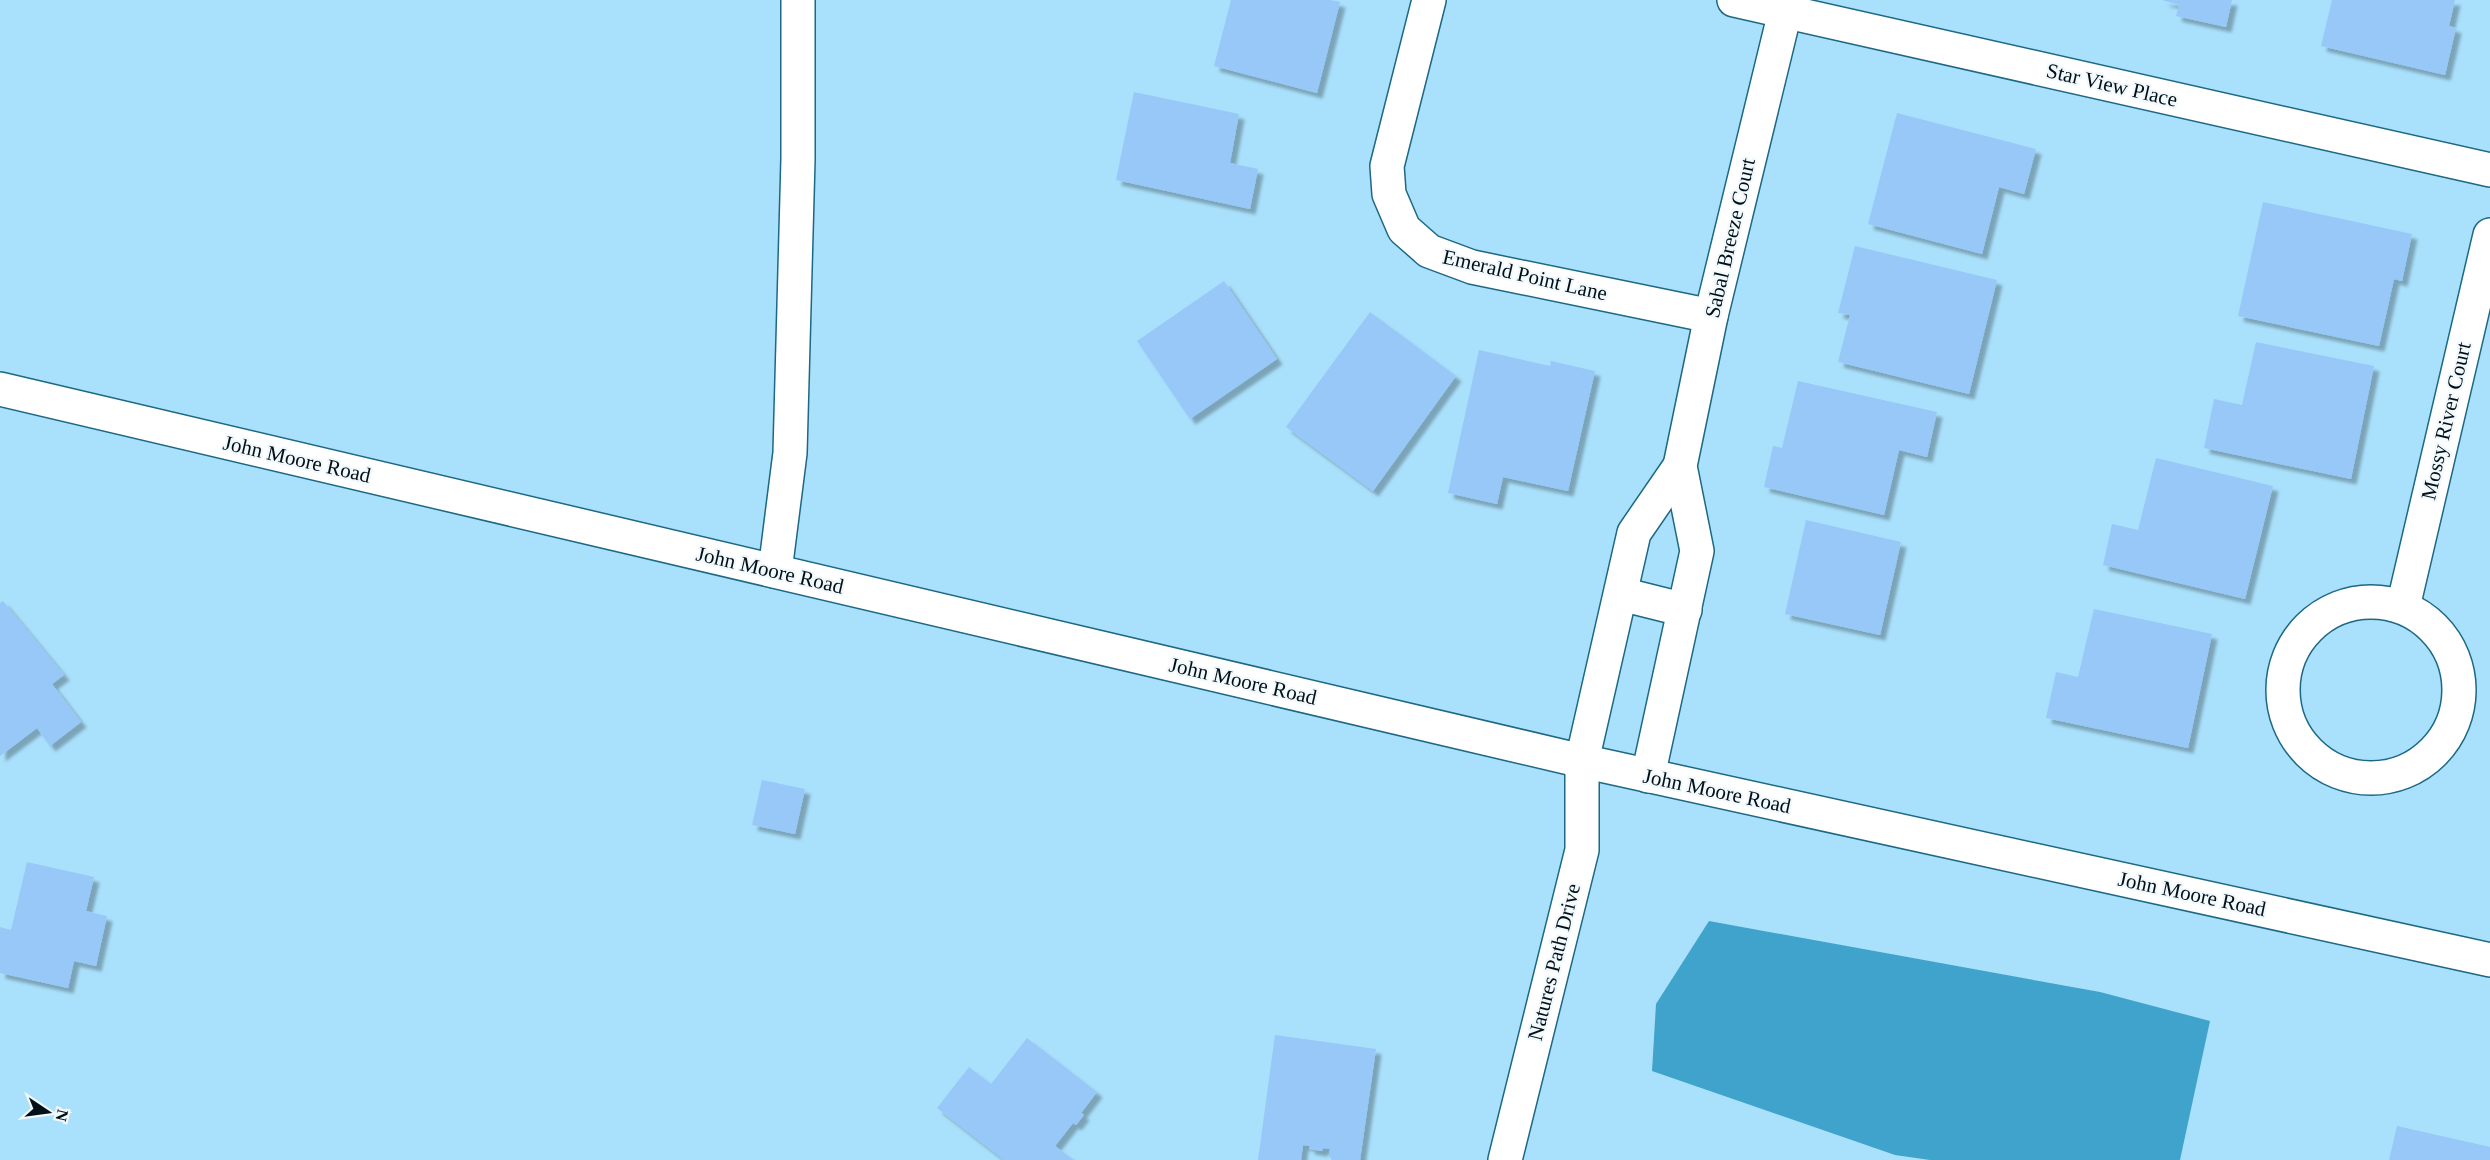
<svg xmlns="http://www.w3.org/2000/svg" width="2490" height="1160" font-family="'Times New Roman',serif">
<defs>
<filter id="shadow"><feDropShadow dx="5.5" dy="5.5" stdDeviation="1.5" flood-color="#0004"/></filter>
</defs>
<rect width="100%" height="100%" fill="#a9e0fb"/>
<!-- water -->
<path fill="#40a3cb" d="M1709,921L2100,992L2210,1021L2180,1160H1930L1895,1155L1652,1071L1656,1004Z"/>
<!-- building -->
<g fill="#98c8f8" filter="url(#shadow)">
<path d="M1231,0H1330L1340,2L1317,93L1214,66Z"/>
<path d="M2162,0H2232L2226,27L2176,16L2179,5Z"/>
<path d="M2332,0H2455L2449,26L2456,28L2445,75L2321,46Z"/>
<path d="M1134,92L1239,114L1230,163L1258,169L1250,209L1116,180Z"/>
<path d="M1897,113L2036,149L2024,194L1999,187L1982,254L1868,224Z"/>
<path d="M2263,202L2412,234L2402,281L2394,279L2379,346L2238,316Z"/>
<path d="M1855,246L1997,280L1969,394L1838,362L1850,315L1838,313Z"/>
<path d="M1224,281L1277,359L1190,419L1137,341Z"/>
<path d="M1370,312L1456,376L1373,491L1286,427Z"/>
<path d="M2256,342L2374,366L2351,479L2204,448L2214,399L2242,405Z"/>
<path d="M1479,350L1550,366L1551,361L1595,371L1568,491L1503,477L1497,504L1448,493Z"/>
<path d="M1798,381L1937,412L1927,457L1899,450L1884,515L1764,487L1773,446L1782,448Z"/>
<path d="M2156,458L2273,486L2245,599L2103,565L2112,524L2138,530Z"/>
<path d="M1806,520L1901,542L1880,635L1785,614Z"/>
<path d="M3,601L64,675L52,684L81,722L50,746L37,728L0,756V603Z"/>
<path d="M2094,609L2212,634L2188,748L2046,718L2056,672L2078,677Z"/>
<path d="M762,780L805,789L795,834L752,825Z"/>
<path d="M27,862L94,877L86,911L107,916L96,966L74,961L68,988L0,973V927L11,930Z"/>
<path d="M1275,1035L1376,1049L1360,1160H1332L1329,1156L1330,1149L1323,1148L1322,1151L1309,1149L1310,1146L1303,1145L1301,1160H1258Z"/>
<path d="M1027,1038L1097,1092L1081,1113L1084,1115L1076,1125L1073,1123L1055,1146L1074,1160H1004L937,1108L969,1067L991,1084Z"/>
<path d="M2397,1126L2490,1147V1160H2389Z"/>
</g>
<g fill="none" stroke-linecap="round" stroke-linejoin="round">
<!-- minor casing -->
<g stroke="#1c6885" stroke-width="36">
<g id="minor">
<path d="M1429,0L1387,166L1389,194L1404,229L1429,251L1472,267L1711,316"/>
<path d="M1734,0L2490,170"/>
<path d="M0,389L1582,761L2490,960"/>
<path d="M775,571L790,453L798,159V0"/>
<path d="M1621,594L1685,610"/>
<circle cx="2371" cy="690" r="88"/>
<path d="M2403,607L2490,235"/>
<path d="M1648,776L1697,551L1680,466L1711,316L1785,12"/>
<path d="M1505,1160L1582,850V761L1634,533L1680,466"/>
</g>
</g>
<!-- minor -->
<use href="#minor" stroke="#fff" stroke-width="33"/>
</g>
<g text-anchor="middle" stroke-width="4.5" stroke-linejoin="round" paint-order="stroke">
<!-- street labels -->
<g font-size="21" fill="#000f18" stroke="#f2f9fc">
<text transform="translate(2112 85) rotate(13)" y="7">Star View Place</text>
<text transform="translate(1730 238) rotate(-77)" y="7">Sabal Breeze Court</text>
<text transform="translate(1525 275) rotate(13)" y="7">Emerald Point Lane</text>
<text transform="translate(2446 421) rotate(-77)" y="7">Mossy River Court</text>
<text transform="translate(297 459) rotate(13)" y="7">John Moore Road</text>
<text transform="translate(770 570) rotate(13)" y="7">John Moore Road</text>
<text transform="translate(1243 681) rotate(13)" y="7">John Moore Road</text>
<text transform="translate(1717 791) rotate(12)" y="7">John Moore Road</text>
<text transform="translate(2192 894) rotate(12)" y="7">John Moore Road</text>
<text transform="translate(1554 962) rotate(-76)" y="7">Natures Path Drive</text>
</g>
</g>
<!-- north arrow -->
<g transform="translate(48 1112) rotate(103)" stroke="#f2f9fc" stroke-width="4.5" paint-order="stroke">
<path d="M0-4.5L10 22L0 15L-10 22Z" fill="#000f18"/>
<text y="-9" font-size="16" font-weight="bold" text-anchor="middle" fill="#000f18">N</text>
</g>
</svg>
